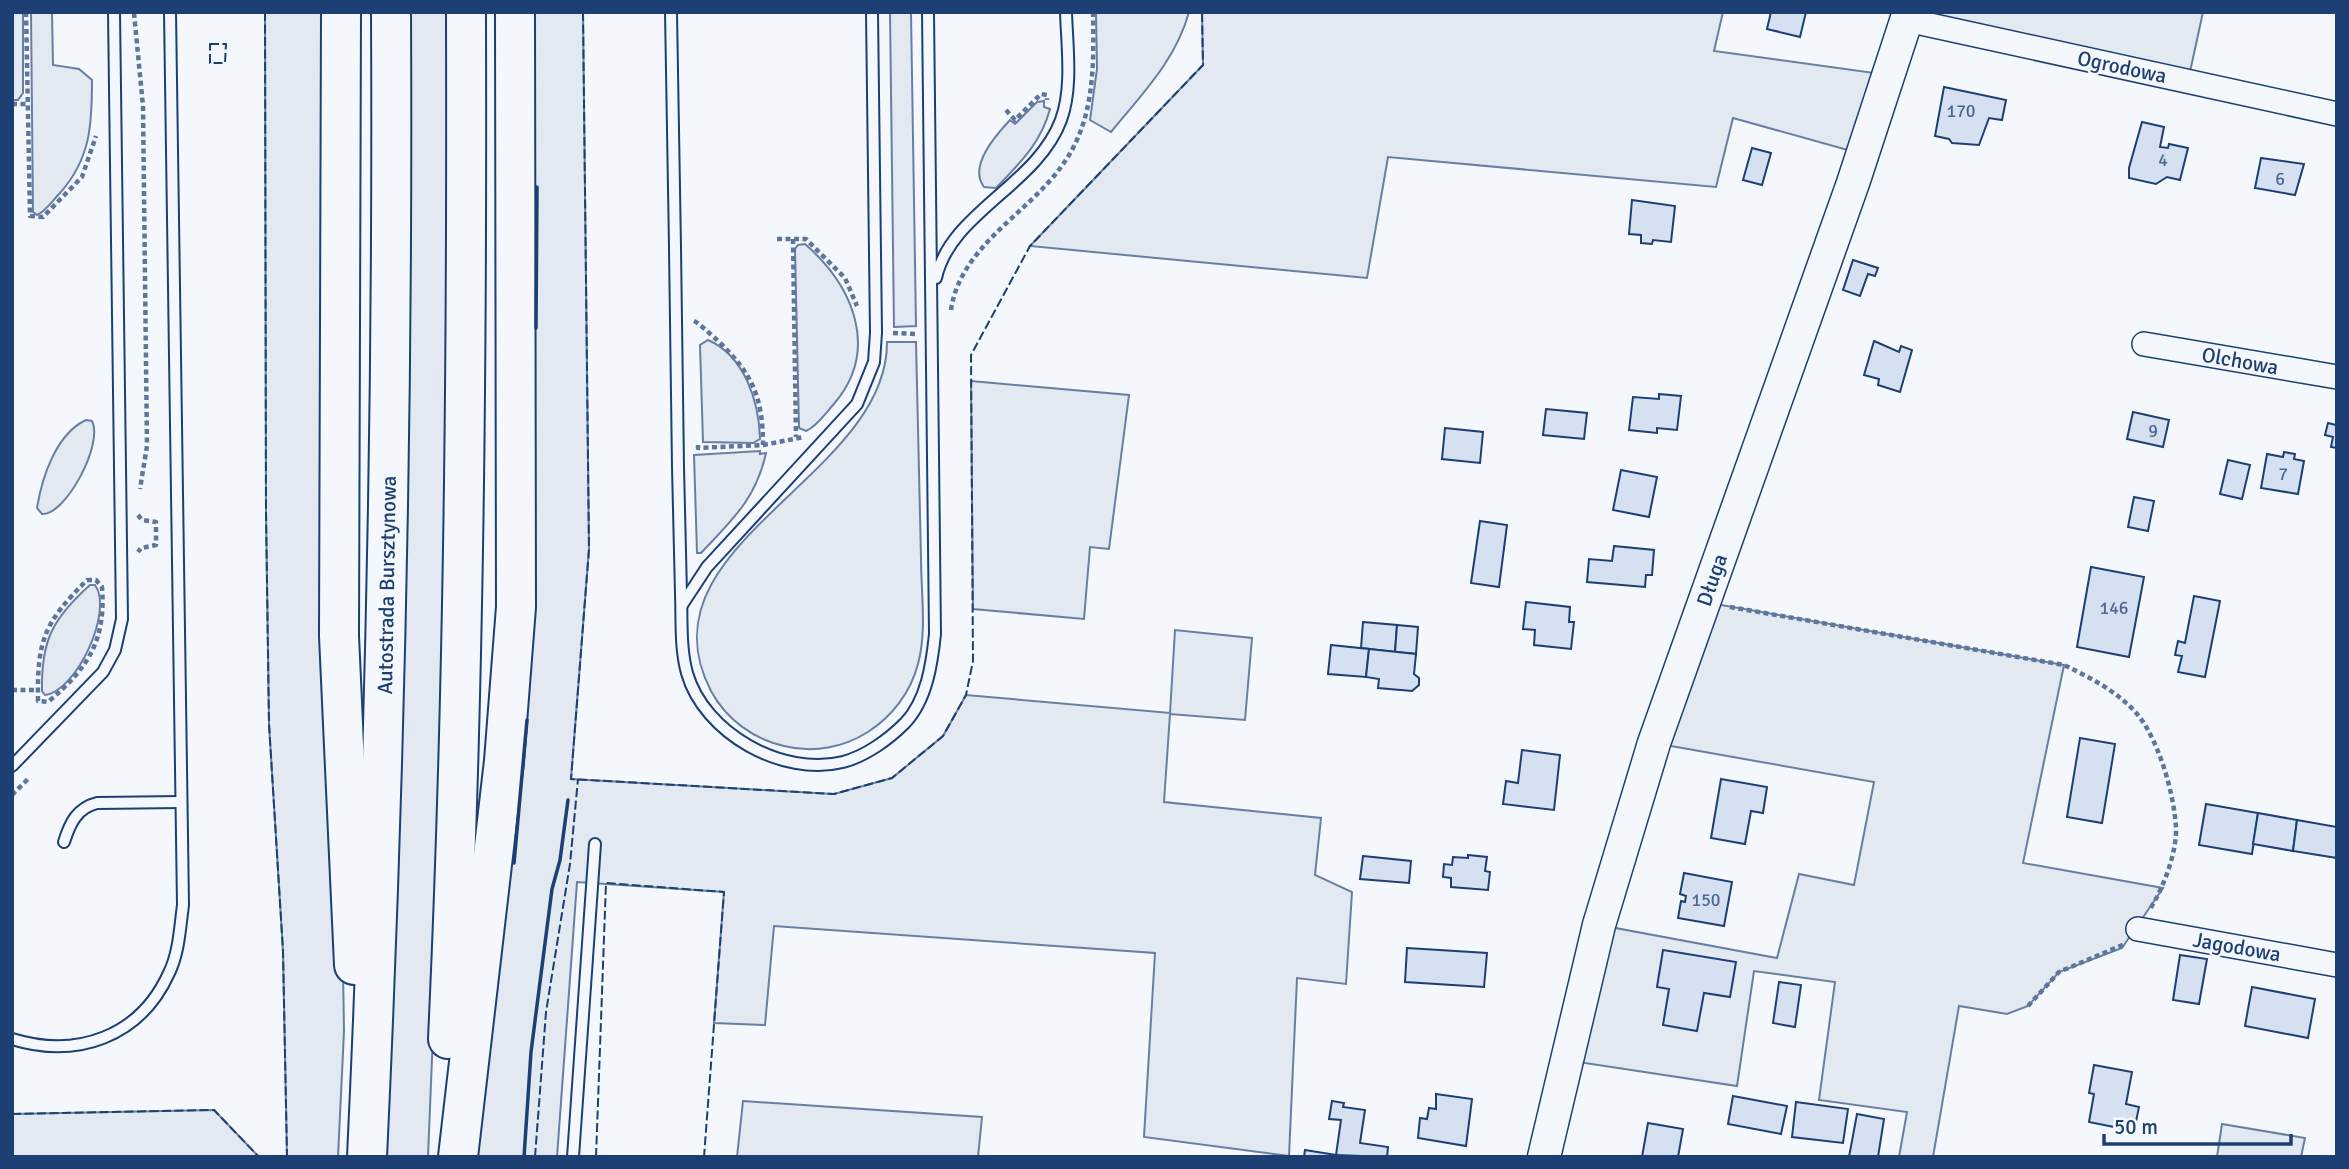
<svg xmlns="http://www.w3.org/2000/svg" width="2349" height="1169" font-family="Signika,sans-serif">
<rect width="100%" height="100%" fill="#f4f7fb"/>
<!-- green -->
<g fill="#e3e9f0" stroke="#687fa3" stroke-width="2">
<path d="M12,12H23V93L18,100H12Z"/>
<path d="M31,12H52L53,65L79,69L92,80C92,124 91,158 60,193C53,200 46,211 37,215L33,212Z"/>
<path d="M265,12H328L344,1031L338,1157H287L283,951L269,724L266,512Z"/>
<path d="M407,12H450L442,812L428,1157H385Z"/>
<path d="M530,12H583L589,549L571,779L834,794L892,778L943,736L966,695L1170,713L1175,630L1252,638L1245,720L1170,714L1164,802L1321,818L1315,875L1352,892L1346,984L1297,978L1289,1156L1144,1137L1155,953L774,926L765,1025L714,1023L724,892L577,882L557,1157H475Z"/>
<path d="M890,12H911L916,326L894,327Z"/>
<path d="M1096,12H1189C1176,60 1142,94 1111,132L1090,120L1097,69Z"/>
<path d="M1202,12H1723L1714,51L1889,75L1862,154L1733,118L1716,187L1388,157L1367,278L1030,246L1203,65Z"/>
<path d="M1909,12H2203L2188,81Z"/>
<path d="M1044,101V107L1050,109C1041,143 1020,163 996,188L984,187C968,166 996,135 1010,120L1015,124L1037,102Z"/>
<path d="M805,244C853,286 881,350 833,405C825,414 817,426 806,431L799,428L795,249L798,245Z"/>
<path d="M708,340C745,356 759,402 760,439L753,443L703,442L700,345Z"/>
<path d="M887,342H916C918,414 919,486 921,558C921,592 927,631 918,664C903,721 844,761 784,746C753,739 726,719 711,691C635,545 888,478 887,342Z"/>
<path d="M971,381L1129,395L1109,549L1090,547L1084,619L973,609Z"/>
<path d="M86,420L92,421C104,444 65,516 42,514L37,508C42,477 56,434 86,420Z"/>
<path d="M760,451V454L766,453C756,499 732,520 701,553H697L694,455Z"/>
<path d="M90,585H95C114,611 76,692 45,695L42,691C41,641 52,619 90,585Z"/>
<path d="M1704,602L2064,665L2023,863L2163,888L2122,948L2059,972L2028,1006L2007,1014L1959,1006L1933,1157H1899L1907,1112L1819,1100L1835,982L1754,971L1737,1086L1565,1060L1599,925L1777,958L1799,874L1854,885L1874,782L1654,743Z"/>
<path d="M743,1101L982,1117L978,1157H737Z"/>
<path d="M214,1110L259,1157H12V1114Z"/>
<path d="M2222,1124L2305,1138L2301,1157H2217Z"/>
</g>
<!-- building -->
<g fill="#d5e0f0" stroke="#1d3f73" stroke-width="2">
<path d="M1771,12H1806L1800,37L1767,29Z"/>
<path d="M1944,87L2006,100L2002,120L1989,118L1979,145L1952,143L1949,139L1935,136Z"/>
<path d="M2142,122L2164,127L2160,147L2168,148L2169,144L2188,148L2180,180L2167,177L2156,184L2129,178V168Z"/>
<path d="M1752,148L1771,153L1762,185L1743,180Z"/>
<path d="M2261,158L2304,164L2295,195L2255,188Z"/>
<path d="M1632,200L1675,206L1671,242L1653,240L1652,244L1641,243V235L1629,234Z"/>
<path d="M1853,260L1878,268L1875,276L1868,274L1860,296L1843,290Z"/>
<path d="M1874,341L1899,352L1901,346L1912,350L1900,392L1878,385L1879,379L1864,375Z"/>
<path d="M1659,394L1681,396L1677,430L1657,428V433L1629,430L1633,397L1659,399Z"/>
<path d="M1546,409L1587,413L1584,439L1543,435Z"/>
<path d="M2133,412L2169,420L2163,447L2127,439Z"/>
<path d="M2337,422V448L2331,447L2333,437L2325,435L2328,423L2336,425Z"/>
<path d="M1445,428L1483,432L1480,463L1442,459Z"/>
<path d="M2284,452L2295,454L2294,459L2304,461L2298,494L2261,488L2267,454L2283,457Z"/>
<path d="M2228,460L2250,465L2242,499L2220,494Z"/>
<path d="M1621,470L1657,477L1649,517L1613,510Z"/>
<path d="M2134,497L2154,501L2148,531L2128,527Z"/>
<path d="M1480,521L1507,525L1499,587L1471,583Z"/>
<path d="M1614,546L1654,550L1652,575H1646L1645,587L1587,582L1589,559L1612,561Z"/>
<path d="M2091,567L2144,577L2129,657L2077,647Z"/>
<path d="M2194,596L2220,601L2205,677L2178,672L2182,656L2175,655L2178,641L2185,643Z"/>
<path d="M1526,602L1570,607L1569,622H1574L1571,649L1534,645L1535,630L1523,629Z"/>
<path d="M1363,622L1397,625L1395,652L1361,648Z"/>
<path d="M1397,625L1418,627L1416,654L1395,652Z"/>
<path d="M1331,645L1369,649L1366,677L1328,674Z"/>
<path d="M1369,649L1416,654L1414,674L1419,678V685L1412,691L1378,688L1379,679L1366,677Z"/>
<path d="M2080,738L2115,744L2102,823L2067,817Z"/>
<path d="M1522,750L1560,755L1554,810L1503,804L1506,781L1518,783Z"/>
<path d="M1721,779L1767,787L1763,813L1751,811L1745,844L1711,838Z"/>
<path d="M2206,804L2258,813L2252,854L2199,845Z"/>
<path d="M2258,813L2297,820L2293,851L2253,844Z"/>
<path d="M2297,820L2337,827V858L2293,851Z"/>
<path d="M1468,855L1487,857L1485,871L1490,872L1488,890L1451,887V878L1443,877L1444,864L1452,865L1453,857L1468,858Z"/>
<path d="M1363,856L1411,861L1409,883L1360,879Z"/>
<path d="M1684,873L1732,882L1724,926L1678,918L1681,901L1685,902L1686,896L1680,894Z"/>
<path d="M1407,948L1487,953L1484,987L1405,982Z"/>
<path d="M1663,950L1736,962L1730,997L1704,993L1697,1031L1663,1025L1669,989L1657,987Z"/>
<path d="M2180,955L2207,959L2199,1004L2173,1000Z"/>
<path d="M1779,982L1801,985L1795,1027L1773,1023Z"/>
<path d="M2252,987L2315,999L2308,1038L2245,1026Z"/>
<path d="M2094,1065L2132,1072L2126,1104L2139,1107L2134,1131L2089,1122L2094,1094L2089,1093Z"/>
<path d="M1436,1094L1472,1099L1466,1146L1418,1138L1420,1118L1427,1119L1429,1108L1436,1109Z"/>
<path d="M1733,1096L1787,1106L1781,1134L1728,1124Z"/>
<path d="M1332,1101L1344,1103L1343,1107L1365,1110L1360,1143L1388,1147L1387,1157L1336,1155L1341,1120L1329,1119Z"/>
<path d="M1796,1102L1848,1109L1843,1143L1792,1137Z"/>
<path d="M1857,1114L1884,1119L1878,1157H1849Z"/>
<path d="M1648,1123L1683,1129L1678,1157H1642Z"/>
<path d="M1305,1150L1336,1155L1349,1157H1304Z"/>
</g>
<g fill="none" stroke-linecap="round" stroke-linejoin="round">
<!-- lane casing -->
<g stroke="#1d3f73" stroke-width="14">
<g id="lane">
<path d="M671,12C674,164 676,315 678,467C679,509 680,551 681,594C682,619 680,648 687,673C704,733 782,777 843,762C866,756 889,739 905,723C927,700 932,663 935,634L928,12"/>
<path d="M936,278C950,213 1037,185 1061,120C1073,87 1067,46 1066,12"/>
<path d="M682,605L707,567L857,404L874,362L876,333L872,12"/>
<path d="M12,766L103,672L115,650L122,619L114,12"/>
<path d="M64,842C70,823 77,808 97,803L181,802"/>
<path d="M12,1039C77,1059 140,1037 169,973C179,953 180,927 183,905L170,12"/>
<path d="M573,1157L595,844"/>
</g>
</g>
<!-- street casing -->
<g stroke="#1d3f73" stroke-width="26">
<g id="street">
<path d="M1907,20L2337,114"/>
<path d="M2144,344L2337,377"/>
<path d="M2138,929L2337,965"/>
</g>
</g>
<!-- secondary casing -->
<g stroke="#1d3f73" stroke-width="35">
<path id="secondary" d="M1544,1157L1599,925L1654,743L1853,183L1909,12"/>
</g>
<!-- highway casing -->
<g stroke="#1d3f73" stroke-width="42">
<g id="highway">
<path d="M341,12L339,636L354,965"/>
<path d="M448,1039C464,697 467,355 466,12"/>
<path d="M367,1157C385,775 393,394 391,12"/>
<path d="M458,1157L504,761L516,607L515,12"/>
</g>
</g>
<!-- path -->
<g stroke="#5e769c" stroke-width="4.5" stroke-dasharray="5 3.5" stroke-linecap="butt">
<path d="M26,12L30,216L43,217L82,177L96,136"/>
<path d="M134,13L143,106L147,446L140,489"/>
<path d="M12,104H27"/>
<path d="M1006,110L1015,120L1041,94L1047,95V100"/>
<path d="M777,239H806L845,278L857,306"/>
<path d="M793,239L796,437"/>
<path d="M951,310C960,247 1027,214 1061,167C1095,122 1094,66 1093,12"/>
<path d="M694,321C699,323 710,334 717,340C752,373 763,397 763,445"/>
<path d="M893,333L916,334"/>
<path d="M698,445V448L763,445L804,437"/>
<path d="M138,515L142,520L156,522V545L141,548L138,552"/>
<path d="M87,580H96L102,587C106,641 88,668 48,702L38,701C37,640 44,623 87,580Z"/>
<path d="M1730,607L2064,665C2093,679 2127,696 2145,725C2162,753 2174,795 2176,828C2177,852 2163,889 2150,909"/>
<path d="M12,690H38"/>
<path d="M12,795L29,778"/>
<path d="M2028,1006L2059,972L2125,944"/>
</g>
<!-- lane -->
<use href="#lane" stroke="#f4f7fb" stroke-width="10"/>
<!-- street -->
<use href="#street" stroke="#f4f7fb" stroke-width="23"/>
<!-- secondary -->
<use href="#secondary" stroke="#f4f7fb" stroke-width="32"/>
<!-- highway -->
<use href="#highway" stroke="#f4f7fb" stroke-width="38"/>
<!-- fence -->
<g stroke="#1d3f73" stroke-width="2" stroke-dasharray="9 3.5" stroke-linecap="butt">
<path d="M265,12L266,512L269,724L283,951L287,1157"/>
<path d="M583,12L589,549L571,779L834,794L892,778L943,736L966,695L973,661L971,355L1030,246L1203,65L1202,12"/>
<path d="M210,44H226L225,63H210Z"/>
<path d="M12,1114L214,1110L259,1157"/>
<path d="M535,1157L546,1012L570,864L578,779"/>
<path d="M596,1157L606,883L724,892L704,1157"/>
</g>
<!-- wall -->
<g stroke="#1d3f73" stroke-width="3.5">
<path d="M536,328L537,187"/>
<path d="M514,863L527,720"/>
<path d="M524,1157L531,1052L552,889L560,860L568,800"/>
</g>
</g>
<g text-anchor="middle" stroke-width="5" stroke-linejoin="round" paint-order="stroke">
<!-- number labels -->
<g font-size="18" fill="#4b6792">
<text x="1961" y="117">170</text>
<text x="2163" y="166">4</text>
<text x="2280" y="185">6</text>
<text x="2153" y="437">9</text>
<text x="2283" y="480">7</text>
<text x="2114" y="614">146</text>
<text x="1706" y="906">150</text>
</g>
<!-- street labels -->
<g font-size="21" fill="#1d3f73" stroke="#f4f7fb">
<text transform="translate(2122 67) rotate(12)" y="7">Ogrodowa</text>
<text transform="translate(2240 361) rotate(10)" y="7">Olchowa</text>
<text transform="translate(1712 580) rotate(-71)" y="7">Długa</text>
<text transform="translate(387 585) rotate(-89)" y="7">Autostrada Bursztynowa</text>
<text transform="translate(2237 947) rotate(10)" y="7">Jagodowa</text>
</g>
</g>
<!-- border -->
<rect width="2349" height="1169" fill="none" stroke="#1d3f73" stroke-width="28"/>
<!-- scale -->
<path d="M2104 1134v10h187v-10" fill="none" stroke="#1d3f73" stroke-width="3.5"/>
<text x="2114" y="1134" font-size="21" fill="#1d3f73" stroke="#f4f7fb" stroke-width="5" paint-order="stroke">50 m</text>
</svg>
